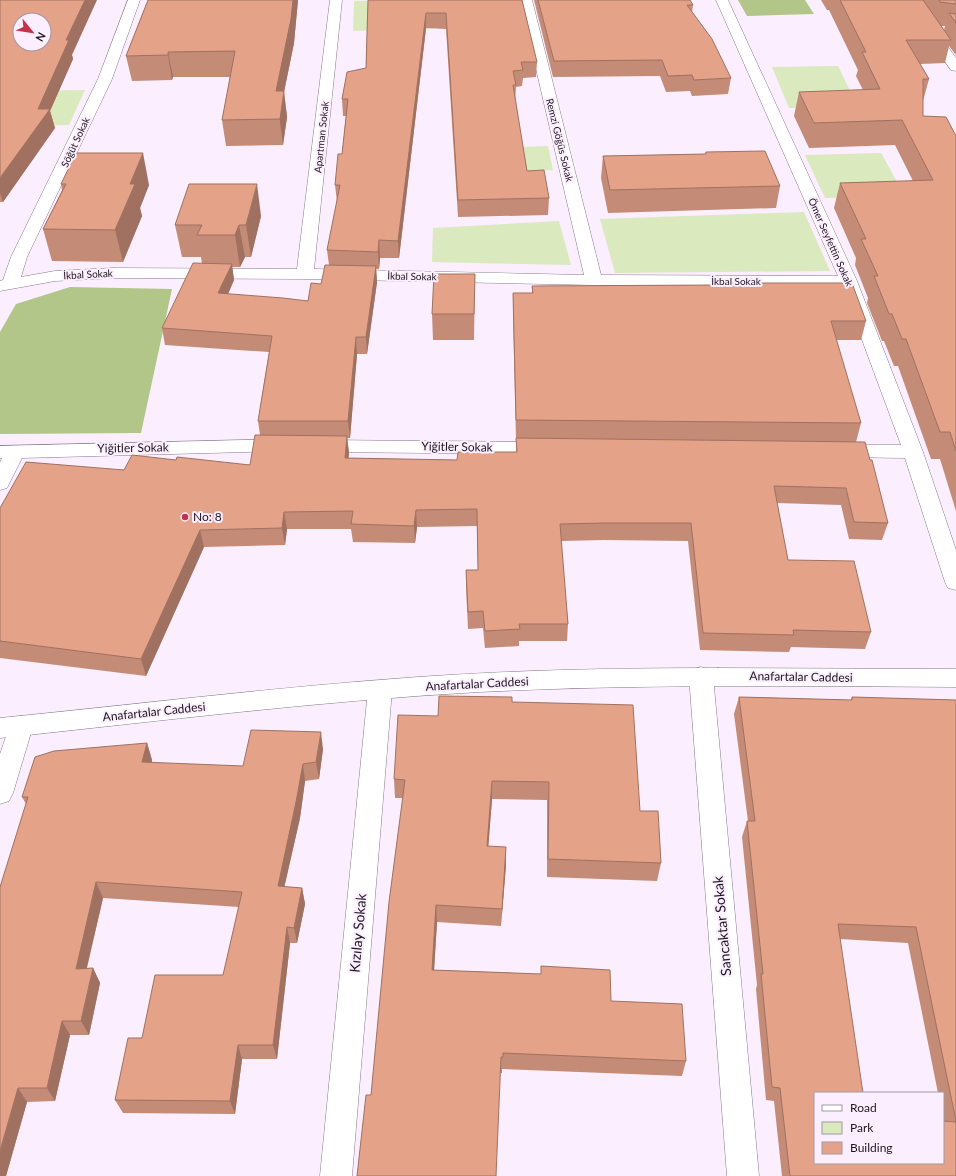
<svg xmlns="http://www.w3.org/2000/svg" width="956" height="1176" font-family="Lato,sans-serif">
<rect width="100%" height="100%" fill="#fbeefe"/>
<!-- green -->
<g fill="#dae9be">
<path d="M432,0L433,29L353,31L354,1Z"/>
<path d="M838,66L858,107L789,108L772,67Z"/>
<path d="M85,90L69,125L0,126V91Z"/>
<path d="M548,146L553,170L468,174L464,149Z"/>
<path d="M881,153L905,196L825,198L805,155Z"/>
<path d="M804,212L830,271L615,273L600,219Z"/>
<path d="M559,221L571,265L432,262L433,228Z"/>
</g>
<!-- forest -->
<g fill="#b1c688">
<path d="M738,0H805L814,14L747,16Z"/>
<path d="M70,287L172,289L141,433L0,434V332L16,304Z"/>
</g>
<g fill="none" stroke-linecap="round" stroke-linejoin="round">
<!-- minor casing -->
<g stroke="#88798b" stroke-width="1">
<g id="minor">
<path d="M128,0H140L112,79L27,257L21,277L55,271L113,268L297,269L330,0H342L314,269L584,275L520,0H532L601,275L838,276L716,0H728L857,281L923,452L956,550V590L948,588L945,582L905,458L839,457L832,456L829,451L832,446L839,445H901L842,286L594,285L305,279L113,278L55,281L0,291V281L3,280L11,257L98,79Z"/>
<path d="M284,439L291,440L294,445L291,450L284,451L22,458L7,488L0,490V462L2,458H0V446Z"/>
<path d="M319,440L546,442L553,443L556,448L553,453L546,454L319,452L312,451L309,446L312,441Z"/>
<path d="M701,667L709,670L713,676L759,1176H727L689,676L693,670Z"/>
<path d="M380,681L388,683L392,690L352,1176H320L368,690L372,683Z"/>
<path d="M21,716L30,719L33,726L13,793L9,801L0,804V754L12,719Z"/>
</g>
</g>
<!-- tertiary casing -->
<g stroke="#88798b" stroke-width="1">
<g id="tertiary">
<path d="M902,0H914L956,58V71L951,70Z"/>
<path d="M718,668L956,669V687C797,686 638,684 479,692C319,701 160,721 0,738V718C139,704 278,687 418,677C517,670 617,668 718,668Z"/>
</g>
</g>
<!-- minor -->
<use href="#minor" fill="#fff" fill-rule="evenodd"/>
<!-- tertiary -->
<use href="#tertiary" fill="#fff" fill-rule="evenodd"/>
</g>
<!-- wall -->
<g fill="#c48b76" fill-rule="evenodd">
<path d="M0,0L72,55L73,59L50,111L55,128L3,202H0Z"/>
<path d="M148,0H298L294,43L284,92L287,117L283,145L226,146L222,120L230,77H173L172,80L132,81L126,56Z"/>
<path d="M368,0H522L537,62L536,77L523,78L522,86L516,87L515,101L527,171L549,198L548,215L458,217L446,29L426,28L399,258H380L379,269H376L377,282L367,354H357L350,438H347L349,453L348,458L457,460L516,452V440L513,313V293H532V286L712,285V283L866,321L861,340H836L861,423L856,442L888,523L882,540L849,539L841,505L777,503L788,560L871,632L865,649L791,647L789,652L700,650L688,541L604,540L561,541L568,624L567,641H519V646L485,648L483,628L468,629L466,587V570H478L477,526L417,527L415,543L353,542L351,529H287L285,545L204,547L146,676L0,658V508L124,470L176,460L250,465L260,435L258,421L269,352L165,345L162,328L202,264L201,257H182L175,225L261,216L251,257H245L240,267H232L234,280L228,294L308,301L321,284L329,265L327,250L337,202L335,185L342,154L346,116H343L342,99L366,68Z"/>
<path d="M534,0H690L693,5L692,12L731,78L728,94L692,96L690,91L666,92L660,76L553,77Z"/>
<path d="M821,0H956V55L949,46L945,63L920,64L929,79L923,101V116L956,136V511L940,459H931L898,366H894L884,341H882L867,303L868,298L855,265L856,258L834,208L840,183L913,181L895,145L809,148L794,116L799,92L863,90L856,76L858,70L829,10H827ZM941,26H945L944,30Z"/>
<path d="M706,152L780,186L776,208L608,213L601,178L603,156L705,154Z"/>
<path d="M61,184L149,185L140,208L142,216L123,262L52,261L43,229L62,190Z"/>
<path d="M475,274L474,340H433L432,314Z"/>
<path d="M739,697L851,700L852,697L956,700V1176H782L774,1101L766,1100L756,989L757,985L742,837L747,821H748L734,714ZM840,939L908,943L938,1093H943L944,1121L815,1163Z"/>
<path d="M512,702L640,811L661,863L657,881L547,877V800L492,799L488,847H506V865L501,926L437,922L434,970L541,974V966L611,1001L686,1061L682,1076L502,1069V1073L371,1095L403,798H395L394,779L438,716Z"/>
<path d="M147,743L152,760V763L243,766L323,749L319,779L305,781L300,818L284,887L302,888L305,904L297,943H290L277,1059H242L235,1114L123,1113L115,1100L142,1038L223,975L239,907L103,898L87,968H93L100,983L89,1035H70L55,1101L27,1102L6,1176H0L26,804L22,797Z"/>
</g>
<!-- shaded-wall -->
<g fill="#a07160">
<path d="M85,0H97L72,55L73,59L50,111L55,128L3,202L0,193V178L38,109L66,40Z"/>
<path d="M293,0H298L294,43L284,92L287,117L283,145L276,91Z"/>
<path d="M426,13V28L399,258L398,241Z"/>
<path d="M168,52L173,77L172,80L168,55Z"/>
<path d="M143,153L149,185L140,208L142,216L123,262L115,230L130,184Z"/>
<path d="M257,184L261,216L251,257L246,225Z"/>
<path d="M239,225L245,257L240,267L235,235Z"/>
<path d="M379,240L380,258L379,269L378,252Z"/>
<path d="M232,264L234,280L221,310L218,293Z"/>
<path d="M376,266L377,282L367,354L366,337Z"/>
<path d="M356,337L357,354L350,438L348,421Z"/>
<path d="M347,436L349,453L347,475L345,458Z"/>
<path d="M416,510L417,527L415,543L414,526Z"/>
<path d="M284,512L287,529L285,545L282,528Z"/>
<path d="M200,530L204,547L146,676L141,659Z"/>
<path d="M321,732L323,749L319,779L316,762Z"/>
<path d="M147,743L152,760L147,779L142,762Z"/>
<path d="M303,764L305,781L300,818L281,902L278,886Z"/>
<path d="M492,781V799L487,864V846Z"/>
<path d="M506,847V865L501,926L502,909Z"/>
<path d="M96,882L103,898L83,983L76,969Z"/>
<path d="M302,888L305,904L297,943L294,928Z"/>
<path d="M436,905L437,922L433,987L432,970Z"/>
<path d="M287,927L290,943L277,1059L273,1045Z"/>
<path d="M93,968L100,983L89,1035L81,1021Z"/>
<path d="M62,1021L70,1035L55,1101L47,1088Z"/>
<path d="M238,1045L242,1059L235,1114L230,1101Z"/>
<path d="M18,1088L27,1102L6,1176H0V1151Z"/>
</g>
<!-- building -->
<g fill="#e4a289" stroke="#a07160" fill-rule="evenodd">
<path d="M0,0H85L66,40H69L38,109H50L0,178ZM20,20H44V44H20Z"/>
<path d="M148,0H293L291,19L276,91H284L280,119L222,120L235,51L168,52V55L126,56Z"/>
<path d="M368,0H522L537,62H521L523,70L513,71L516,85H513L527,171L544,170L549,198L458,200L446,13H426L398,241L379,240L378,252L327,250L340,185H335L338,154H342L348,99H342L347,72L366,68Z"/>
<path d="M538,0H690L693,5H687L712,39L731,78L694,80L692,75L668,76L662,60L554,61Z"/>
<path d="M840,0H923L951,40H906L929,79H923V116L946,117L956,136V451L950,432H940L906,339H902L892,314H889L874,276H878L861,239H866L840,183L933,180L902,120L814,123L799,92L880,89L862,52H866Z"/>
<path d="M939,0H956V4L940,2Z"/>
<path d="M949,13L956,14V23Z"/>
<path d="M765,151L780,186L610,190L603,156L706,154V152Z"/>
<path d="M76,153H143L130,184H135L115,230L43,229L66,184H61Z"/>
<path d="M189,184H257L246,225H239L235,235H197L202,225H175Z"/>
<path d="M193,263L232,264L218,293L283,298L308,301L311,283L321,284L325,265L376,266L366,337H356L348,421H258L272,336L162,328Z"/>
<path d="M434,274H475L474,314H432Z"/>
<path d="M712,283H852L866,321H831L861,423L516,420L513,293H533L532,286L713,285Z"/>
<path d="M255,435L347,436L345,458L457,460L458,452H517L516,438L865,442L870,460H872L888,523L854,522L846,488L774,486L788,560L854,561L871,632L793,630L794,635L703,633L691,523H606L560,524L568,624H519L520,629L485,631L483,611L468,612L466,570H478L477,509L416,510L414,526L351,524L353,511L284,512L282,528L200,530L141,659L0,641V508L26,462L124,470L132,455L176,460L177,457L250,465Z"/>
<path d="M439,696L512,697V702L633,705L640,811H658L661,863L548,859L549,782L492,781L487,846L506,847L502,909L436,905L432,970L541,974V966L610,970L611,1001L682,1004L686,1061L503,1053V1057H501L496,1176H357L366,1095H371L389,902L405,780L394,779L398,715L438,716Z"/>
<path d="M739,697L852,700V697L956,700V1121L916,927L838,924L863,1093H815V1163H943V1121L956,1122V1176H790L780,1088L772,1087L761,974H763L747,821H755Z"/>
<path d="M251,730L321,732L316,762L303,764L296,802L278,886L302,888L294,928L287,927L273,1045H238L230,1101L115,1100L128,1038H142L155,975H223L242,892L96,882L76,969L93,968L81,1021H62L47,1088H18L0,1151V887L28,797H22L35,757L54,751L147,743L142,762L243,766Z"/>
</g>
<!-- markers -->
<circle fill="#c43347" stroke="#fbeefe" stroke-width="1.5" cx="185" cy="517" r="4"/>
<g text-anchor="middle" stroke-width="4" stroke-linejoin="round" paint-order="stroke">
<!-- far-street labels -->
<g font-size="10" fill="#1d171e" stroke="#fbeefe">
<text transform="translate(321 137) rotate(-84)" y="4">Apartman Sokak</text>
<text transform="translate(560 140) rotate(76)" y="4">Remzi Göğüs Sokak</text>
<text transform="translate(75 142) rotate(-65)" y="4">Söğüt Sokak</text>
<text transform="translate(831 242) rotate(66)" y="4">Ömer Seyfettin Sokak</text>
<text transform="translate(88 274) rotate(-3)" y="4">İkbal Sokak</text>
<text transform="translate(412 276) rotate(1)" y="4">İkbal Sokak</text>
<text x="736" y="285">İkbal Sokak</text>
</g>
<!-- street labels -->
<g font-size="12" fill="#1d171e" stroke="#fbeefe">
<text transform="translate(457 447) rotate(1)" y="4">Yiğitler Sokak</text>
<text transform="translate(133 448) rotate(-1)" y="4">Yiğitler Sokak</text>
<text transform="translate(801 677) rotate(1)" y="4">Anafartalar Caddesi</text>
<text transform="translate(477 684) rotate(-3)" y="4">Anafartalar Caddesi</text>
<text transform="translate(154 712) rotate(-6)" y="4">Anafartalar Caddesi</text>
</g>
<!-- poi labels -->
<g font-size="12" fill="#1d171e" stroke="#fbeefe" text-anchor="start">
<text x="193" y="521">No: 8</text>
</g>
<!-- near-street labels -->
<g font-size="14" fill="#1d171e" stroke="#fbeefe">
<text transform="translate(722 926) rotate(-95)" y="5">Sancaktar Sokak</text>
<text transform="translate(358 933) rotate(-85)" y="5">Kızılay Sokak</text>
</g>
</g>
<!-- legend -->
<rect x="814" y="1092" width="130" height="72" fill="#fbeefe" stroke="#a298a4"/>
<rect x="822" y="1105" width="20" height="6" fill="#ffffff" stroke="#a298a4"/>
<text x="850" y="1112" font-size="12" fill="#1d171e">Road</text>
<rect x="822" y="1122" width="20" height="12" fill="#dae9be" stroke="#a298a4"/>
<text x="850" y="1132" font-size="12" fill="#1d171e">Park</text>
<rect x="822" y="1142" width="20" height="12" fill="#e4a289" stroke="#a298a4"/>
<text x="850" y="1152" font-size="12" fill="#1d171e">Building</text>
<!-- north arrow -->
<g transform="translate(32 32) rotate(120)"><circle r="19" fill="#fbeefe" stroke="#a298a4"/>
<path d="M0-3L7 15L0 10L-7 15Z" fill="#c43347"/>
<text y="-6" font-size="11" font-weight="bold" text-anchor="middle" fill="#1d171e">N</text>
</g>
</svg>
